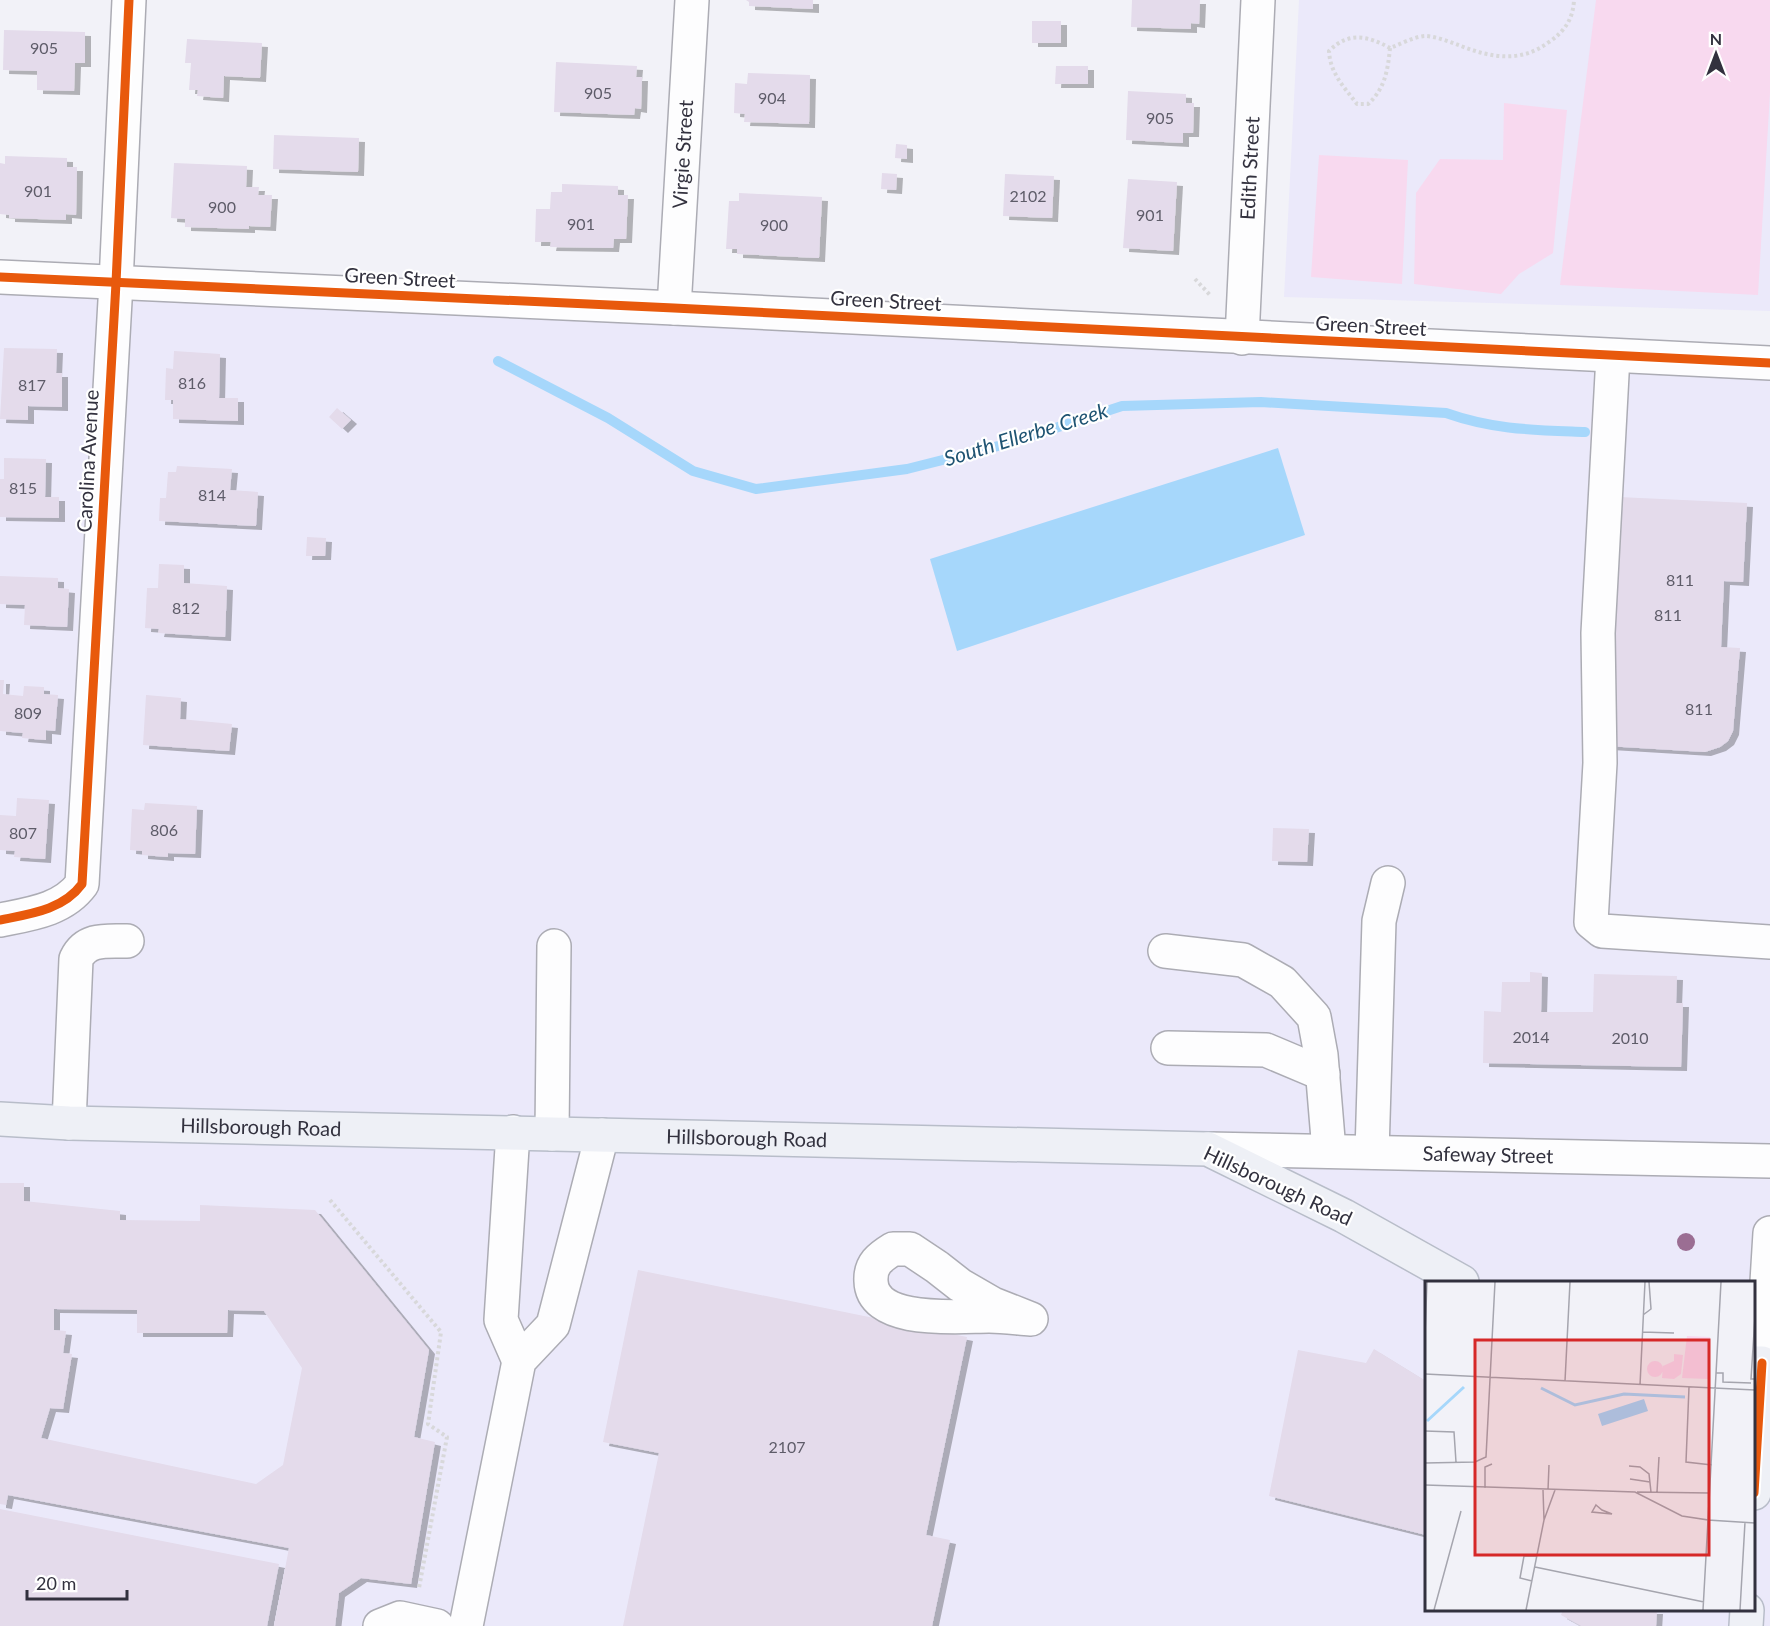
<svg xmlns="http://www.w3.org/2000/svg" width="1770" height="1626" font-family="Lato,sans-serif">
<defs>
<filter id="shadow"><feDropShadow dx="6" dy="4" stdDeviation="0" flood-color="#0004"/></filter>
</defs>
<rect width="100%" height="100%" fill="#f2f2f8"/>
<!-- built -->
<g fill="#ebe9fa" fill-rule="evenodd">
<path d="M1299,0H1770V311L1284,297Z"/>
<path d="M0,275L1770,362V1626H0ZM1426,1282H1754V1610H1426Z"/>
</g>
<!-- green -->
<g fill="#f8d9ef">
<path d="M1596,0H1770V93L1758,295L1560,285Z"/>
<path d="M1504,103L1567,110L1553,253L1519,274L1501,294L1414,284L1416,193L1440,159L1503,160Z"/>
<path d="M1319,155L1408,160L1402,284L1311,277Z"/>
</g>
<!-- water -->
<path fill="#a6d7fb" d="M1278,448L1305,535L957,651L930,559Z"/>
<g fill="none" stroke-linecap="round" stroke-linejoin="round">
<!-- stream -->
<path stroke="#a6d7fb" stroke-width="10" d="M498,361L608,418L693,471L756,489L907,469L1010,443L1122,406L1261,402L1446,413C1494,430 1535,430 1585,432"/>
</g>
<!-- building -->
<g fill="#e4dbeb" fill-rule="evenodd" filter="url(#shadow)">
<path d="M746,0H813V9L749,6V2Z"/>
<path d="M1132,0H1200L1199,24L1191,23V29L1131,27Z"/>
<rect x="1032" y="21" width="29" height="22"/>
<path d="M4,30L85,32V63H75L74,91L37,90V71L3,70Z"/>
<path d="M187,39L262,43L260,78L224,76L223,98L197,96L198,90H189L191,63H185Z"/>
<path d="M556,62L637,66L636,77H642L641,109L635,108L634,115L554,112Z"/>
<path d="M1056,66H1088V84H1055Z"/>
<path d="M748,73L810,75L809,124L744,122L745,114L734,113L735,83L747,84Z"/>
<path d="M1128,91L1186,94V103H1194L1193,133H1183V143L1126,140Z"/>
<path d="M274,135L359,138L358,172L273,169Z"/>
<path d="M896,144L907,145V159L895,158Z"/>
<path d="M5,156L67,158V167H77L76,215L66,214V220L9,218V215L0,214V163L5,164Z"/>
<path d="M174,163L247,166L246,187H259L258,195H272L270,227L249,226V229L185,227V219L171,218Z"/>
<path d="M882,173L897,174L896,190L881,189Z"/>
<path d="M1005,174L1054,176L1052,218L1003,216Z"/>
<path d="M1128,179L1177,182L1173,251L1123,248Z"/>
<path d="M562,184L618,186V195H628L626,239H614L613,248L550,247L551,242H535L536,209H550L551,192H562Z"/>
<path d="M739,193L822,197L819,258L737,254V249H726L729,201H739Z"/>
<path d="M4,348L57,349L56,373H62V407L28,406V420L0,419Z"/>
<path d="M174,351L220,354L219,398H238V421L173,419V400H165L166,368L173,369Z"/>
<path d="M337,408L351,420L342,429L329,417Z"/>
<path d="M4,458L46,459L45,497H59V518L0,517V479H4Z"/>
<path d="M177,466L232,469L230,490L258,492L256,526L159,521L160,498H166L168,472H176Z"/>
<path d="M1619,497L1747,503L1743,582L1724,581L1721,647L1740,648L1733,731L1728,741L1720,747L1705,752L1606,746Z"/>
<path d="M307,537L326,538L325,556H306Z"/>
<path d="M159,564L184,565V583L227,586L225,637L158,633L159,629L145,628L147,588H158Z"/>
<path d="M0,576L58,578V588L69,589L67,627L24,625L25,605L0,604Z"/>
<path d="M0,680H4L3,694L23,696L24,686L44,687V694L58,695L55,731L46,730V740L22,738L23,733L0,731Z"/>
<path d="M146,695L181,698L180,719L232,724L229,751L143,745Z"/>
<path d="M17,798L49,800L45,859L14,857L15,851L0,850V815L16,816Z"/>
<path d="M145,803L197,806L195,854L168,853V857L142,855V851L130,850L132,809L144,810Z"/>
<path d="M1273,828L1309,829L1307,862L1272,861Z"/>
<path d="M1530,972L1542,973L1541,1012H1593L1594,974L1677,976L1676,1003H1683L1681,1067L1483,1063L1484,1011L1501,1012L1502,982H1530Z"/>
<path d="M0,1183H24V1201L120,1211V1220L200,1221V1205L315,1210L429,1350L414,1437L435,1442L411,1584L361,1578L339,1593L335,1626H274L289,1548L8,1495L6,1505L0,1504ZM54,1309L137,1310V1333H227L228,1310L264,1311L302,1368L283,1465L256,1484L41,1438L50,1408L63,1409L72,1354L63,1353L66,1331L54,1330Z"/>
<path d="M638,1270L967,1337L926,1535L950,1540L932,1626H623L659,1453L603,1442Z"/>
<path d="M1374,1349L1426,1381V1535L1269,1496L1298,1350L1366,1363Z"/>
<path d="M0,1509L279,1564L267,1626H0Z"/>
<path d="M1563,1610H1657L1656,1626H1581L1561,1615Z"/>
</g>
<g fill="none" stroke-linecap="round" stroke-linejoin="round">
<!-- minor casing -->
<g stroke="#acacb4" stroke-width="36">
<g id="minor">
<path d="M0,277L674,308L1770,363"/>
<path id="s1" d="M674,308L692,0"/>
<path id="s2" d="M1242,338L1258,0"/>
<path d="M1613,356L1598,633L1600,763L1591,922L1602,931L1770,942"/>
<path d="M0,920C30,914 63,910 82,884L116,283L129,0"/>
<path d="M1165,951L1243,960L1282,982L1314,1017L1321,1055L1329,1151"/>
<path d="M1168,1048L1266,1050L1323,1074"/>
<path d="M69,1123L76,959C86,938 106,941 127,941"/>
<path d="M513,1132L501,1320L519,1361"/>
<path d="M552,1134L554,946"/>
<path id="s3" d="M1208,1149L1770,1161"/>
<path d="M1372,1152L1379,921L1388,883"/>
<path d="M1770,1233L1762,1363L1770,1364"/>
<path d="M893,1249H910L937,1267L960,1285L993,1304L1031,1319C1017,1318 1003,1316 989,1316C959,1316 872,1325 871,1281C870,1264 880,1257 893,1249Z"/>
<path d="M380,1626L400,1618L437,1626"/>
<path d="M466,1626L519,1361L553,1325L602,1135"/>
</g>
</g>
<!-- major casing -->
<g stroke="#b8bdc9" stroke-width="36">
<g id="major">
<path id="s4" d="M0,1119L69,1123L1208,1149L1344,1216L1462,1282"/>
<path d="M1754,1363H1762L1754,1493"/>
<path d="M1746,1626L1747,1610"/>
</g>
</g>
<!-- path -->
<g stroke="#d8d8da" stroke-width="4" stroke-dasharray="3 3" stroke-linecap="butt">
<path d="M1390,48C1388,69 1385,89 1368,104H1357C1344,87 1330,73 1329,51C1349,31 1368,36 1390,48C1401,44 1415,36 1426,36C1438,37 1450,42 1461,46C1492,58 1521,63 1549,42C1565,31 1573,19 1574,0"/>
<path d="M1195,279L1211,296"/>
<path d="M330,1200L441,1332L428,1424L447,1437L419,1588"/>
</g>
<!-- minor -->
<use href="#minor" stroke="#fdfdfe" stroke-width="33"/>
<!-- major -->
<use href="#major" stroke="#eef0f6" stroke-width="33"/>
<!-- cycleway casing -->
<g stroke="#fff" stroke-width="13">
<g id="cycleway">
<path d="M0,277L674,308L1770,363"/>
<path d="M0,920C30,914 63,910 82,884L116,283L129,0"/>
<path d="M1754,1493L1762,1363"/>
</g>
</g>
<!-- cycleway -->
<use href="#cycleway" stroke="#e8590c" stroke-width="9"/>
</g>
<!-- trees -->
<circle fill="#9b6e93" cx="1686" cy="1242" r="9"/>
<g text-anchor="middle" stroke-width="4.5" stroke-linejoin="round" paint-order="stroke">
<!-- number labels -->
<g font-size="16" fill="#5e5c69">
<text x="44" y="54">905</text>
<text x="598" y="99">905</text>
<text x="772" y="104">904</text>
<text x="1160" y="124">905</text>
<text x="38" y="197">901</text>
<text x="1028" y="202">2102</text>
<text x="222" y="213">900</text>
<text x="1150" y="221">901</text>
<text x="581" y="230">901</text>
<text x="774" y="231">900</text>
<text x="192" y="389">816</text>
<text x="32" y="391">817</text>
<text x="23" y="494">815</text>
<text x="212" y="501">814</text>
<text x="1680" y="586">811</text>
<text x="186" y="614">812</text>
<text x="1668" y="621">811</text>
<text x="1699" y="715">811</text>
<text x="28" y="719">809</text>
<text x="164" y="836">806</text>
<text x="23" y="839">807</text>
<text x="1531" y="1043">2014</text>
<text x="1630" y="1044">2010</text>
<text x="787" y="1453">2107</text>
</g>
<!-- street labels -->
<g font-size="20" fill="#32313e" stroke="#fff">
<text dy="7" stroke="none"><textPath href="#s1" startOffset="154">Virgie Street</textPath></text>
<text dy="7" stroke="none"><textPath href="#s2" startOffset="170">Edith Street</textPath></text>
<text transform="translate(400 278) rotate(3)" y="7">Green Street</text>
<text transform="translate(886 301) rotate(3)" y="7">Green Street</text>
<text transform="translate(1371 326) rotate(3)" y="7">Green Street</text>
<text transform="translate(88 461) rotate(-87)" y="7">Carolina Avenue</text>
<text dy="7" stroke="none"><textPath href="#s4" startOffset="261">Hillsborough Road</textPath></text>
<text dy="7" stroke="none"><textPath href="#s4" startOffset="747">Hillsborough Road</textPath></text>
<text dy="7" stroke="none"><textPath href="#s3" startOffset="280">Safeway Street</textPath></text>
<text transform="translate(1278 1186) rotate(25)" y="7">Hillsborough Road</text>
</g>
<!-- water labels -->
<g font-size="21" font-style="italic" fill="#1e5372" stroke="#fff">
<text transform="translate(1026 435) rotate(-17)" y="7">South Ellerbe Creek</text>
</g>
</g>
<!-- overview -->
<g transform="translate(1425 1281)">
<rect width="330" height="330" fill="#f2f2f8"/>
<path d="M262,55L285,56L283,98L257,97ZM249,73L258,74L256,93L249,98L237,97L238,85L249,80ZM222 88a8 8 0 1 1 16 0a8 8 0 1 1-16 0Z" fill="#f8d9ef"/>
<path d="M219,118L223,130L177,145L173,133Z" fill="#a6d7fb"/>
<path fill="none" stroke="#a6d7fb" stroke-width="3" d="M116,107L150,124L199,113L260,116M2,140L39,106"/>
<path fill="none" stroke="#a5a5ae" stroke-width="1.5" d="M296,1L283,239L330,242M218,34L226,28L224,1M330,36L326,98H330M217,51L249,52M0,53L2,1M291,92H298V101L326,102M0,93L330,109M140,100L145,1M215,104L220,1M264,106L261,181L287,184M0,150L29,151L31,181M0,182L50,181L61,176L70,1M204,185L215,186L224,193L226,211M205,198L225,201M0,204L210,211L257,235L283,239L278,329M60,207V186L67,183M118,209L119,239M123,209L124,184M212,211L285,212M232,211L234,176M171,224L177,229L187,233L167,231ZM110,286L279,321M107,300L95,297L99,275H112M9,329L36,230M101,329L119,239L130,209M315,329L320,241"/>
<path fill="#d62828" fill-opacity="0.15" stroke="#d62828" stroke-width="3" d="M50,59H284V274H50Z"/>
<rect width="330" height="330" fill="none" stroke="#32313e" stroke-width="3"/>
</g>
<!-- north arrow -->
<g transform="translate(1716 54)" stroke="#ffffff" stroke-width="4.5" paint-order="stroke">
<path d="M0-4.5L10 22L0 15L-10 22Z" fill="#32313e"/>
<text y="-9" font-size="16" font-weight="bold" text-anchor="middle" fill="#32313e">N</text>
</g>
<!-- scale -->
<path d="M27 1590v9h100v-9" fill="none" stroke="#32313e" stroke-width="3"/>
<text x="36" y="1590" font-size="18" fill="#32313e" stroke="#ffffff" stroke-width="4.5" paint-order="stroke">20 m</text>
</svg>
